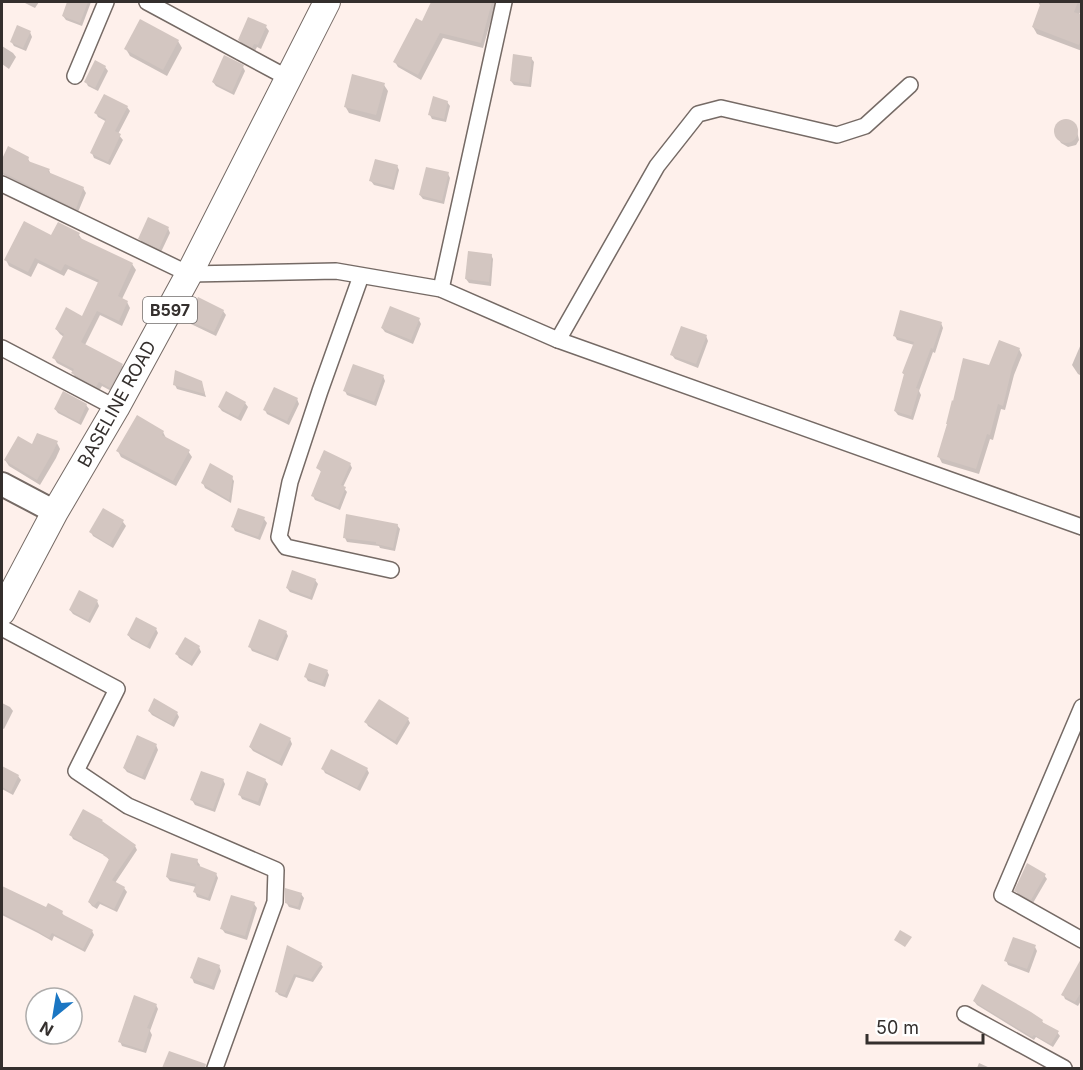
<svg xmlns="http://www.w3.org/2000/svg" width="1083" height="1070" font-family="Inter,sans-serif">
<rect width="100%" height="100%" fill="#fef0eb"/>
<!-- shadow -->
<g fill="#0003">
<path d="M23,2H39L35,8Z"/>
<path d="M69,2H91L82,26L66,20L63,16Z"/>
<path d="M433,2H496L483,48L443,38L421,80L398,67L395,62L422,23Z"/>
<path d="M1038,2H1082V7L1079,15L1082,17V51L1037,34L1033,27L1041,7Z"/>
<path d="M249,19L266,27L269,31L261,49L257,47L255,51L242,44L239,40Z"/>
<path d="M30,32L32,37L26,51L14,46L11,41Z"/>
<path d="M178,41L182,48L167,76L130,56L126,49Z"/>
<path d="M2,46L13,53L16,57L9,69L2,64Z"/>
<path d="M531,58L534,62L531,87L514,85L511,81Z"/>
<path d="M105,67L108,71L98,91L88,86L86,82Z"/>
<path d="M243,67L245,71L234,95L216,86L213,82Z"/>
<path d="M384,85L388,91L380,122L349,113L345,106Z"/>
<path d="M447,102L450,106L446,122L432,119L430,115Z"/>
<path d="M127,107L130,111L118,134L123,140L110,165L94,158L92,153L107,122L98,117L96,113Z"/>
<path d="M1064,121H1068L1076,127L1079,140L1076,145L1068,147L1061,143L1058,138L1056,130L1060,123Z"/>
<path d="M9,148L28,159L31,164L49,170L51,175L83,188L86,193L78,212L2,174V162Z"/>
<path d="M397,166L399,170L394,190L374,185L371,181Z"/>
<path d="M448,174L450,178L444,204L423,199L420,195Z"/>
<path d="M168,228L170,233L161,252L142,243L140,239Z"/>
<path d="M79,235L83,241L132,264L136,270L122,299L127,302L130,308L122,326L100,315L85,345L122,365L125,371L113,392L102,386L99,391L76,379L73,373L74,372L57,363L54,358L64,337L60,334L56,329L82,318L99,283L68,269L64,276L38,263L31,277L9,266L6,260L52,237Z"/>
<path d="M491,255L493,259L491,286L469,283L466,279Z"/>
<path d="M223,311L226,315L216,336L191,324L189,320Z"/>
<path d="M419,320L421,324L413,344L385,332L382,328Z"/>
<path d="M941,323L943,328L935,353L933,352L919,391L921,395L913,420L898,415L895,411L905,376L903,373L914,345L897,340L895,336Z"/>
<path d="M706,336L708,341L698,368L675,359L672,355Z"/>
<path d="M1081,344H1082V376L1078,374L1072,365Z"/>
<path d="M1019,349L1022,355L1014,375L1005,410L1001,409L993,440L990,439L979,474L942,463L939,457Z"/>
<path d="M383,376L385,381L376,406L347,395L345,391Z"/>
<path d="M201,382L206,397L177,389L175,385Z"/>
<path d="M297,399L299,404L289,425L267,414L265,410Z"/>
<path d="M245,403L248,407L241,421L222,411L219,407Z"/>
<path d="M86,405L89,409L81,425L58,413L55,409Z"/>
<path d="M163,432L166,438L188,451L192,457L176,486L121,457L118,451Z"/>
<path d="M57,443L60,449L56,458L40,485L9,466L5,460L33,446Z"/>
<path d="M350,464L352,468L343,487L347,492L340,510L315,500L313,496L322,473L318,468Z"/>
<path d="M231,477L234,481L231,503L205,488L203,483Z"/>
<path d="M104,510L123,522L126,526L113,548L93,536L91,532Z"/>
<path d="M264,519L267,523L260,540L235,531L233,527Z"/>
<path d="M397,525L400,529L395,551L380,548L379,546L347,542L345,538Z"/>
<path d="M315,580L318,584L312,600L290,592L287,588Z"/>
<path d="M97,601L99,606L90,623L73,614L70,610Z"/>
<path d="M156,629L158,633L150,649L131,639L128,635Z"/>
<path d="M286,632L288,636L278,661L252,651L250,647Z"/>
<path d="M199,647L201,652L192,666L179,658L177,654Z"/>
<path d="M327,671L329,675L325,687L308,681L305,676Z"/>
<path d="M2,703L10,707L13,711L4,729L2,728Z"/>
<path d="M149,711L177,713L179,717L174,727L152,715Z"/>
<path d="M408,719L410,723L397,745L368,726L366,722Z"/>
<path d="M290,739L292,744L282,766L253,751L250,747Z"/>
<path d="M156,745L158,750L145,780L127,772L124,768Z"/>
<path d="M2,767L18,776L21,780L13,795L2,789Z"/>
<path d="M323,769H367L369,773L360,791L325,773Z"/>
<path d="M223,780L225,784L215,812L195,805L192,800Z"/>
<path d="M265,780L268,784L260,806L242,799L240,795Z"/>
<path d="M71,835L135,846L137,850L115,883L124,888L127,892L117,912L100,904L97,909L92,906L89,902L110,861L106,856L73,839Z"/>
<path d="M197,861L200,865L199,868L216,874L218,878L210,901L197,897L195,892L196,887L170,881L167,877Z"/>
<path d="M1044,875L1047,879L1033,903L1019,895L1016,891Z"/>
<path d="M4,889L47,909L62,913L65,917L92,931L94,935L85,952L54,936L52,941L38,933L2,915V895Z"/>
<path d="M301,894L304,898L300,910L289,907L286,902Z"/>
<path d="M254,904L257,908L247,940L225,933L222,929Z"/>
<path d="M1035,947L1037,951L1029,973L1008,965L1006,960Z"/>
<path d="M321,964L323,967L313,982L296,977L287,998L279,995L276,991L280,977Z"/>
<path d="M219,966L221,971L214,990L194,983L192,978Z"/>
<path d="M1082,970V999L1078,1006L1065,999L1063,994Z"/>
<path d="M974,1001L1042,1021L1044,1025L1057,1032L1060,1036L1053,1047L1036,1037L1034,1040L977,1005Z"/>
<path d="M156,1005L158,1009L150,1031L152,1035L146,1053L122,1046L120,1041Z"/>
<path d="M979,1063L990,1068H977Z"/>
</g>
<!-- building -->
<g fill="#d3c6c1">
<path d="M67,2H88L80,23L62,16Z"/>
<path d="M431,2H492L481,43L440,33L418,75L393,62L416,18L422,21Z"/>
<path d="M1041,2H1078L1074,12L1082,15V37L1079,45L1032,27Z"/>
<path d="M248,17L267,25L258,45L254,44L252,48L238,40Z"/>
<path d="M140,19L179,40L163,70L124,49Z"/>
<path d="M17,25L31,31L23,48L10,42Z"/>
<path d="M513,54L532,57L529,84L510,81Z"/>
<path d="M224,55L244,65L232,92L212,82Z"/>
<path d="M95,60L106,66L95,88L84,82Z"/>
<path d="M352,74L385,83L376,115L344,107Z"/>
<path d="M104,94L128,106L115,131L121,134L108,162L90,153L106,119L94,113Z"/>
<path d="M433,96L448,101L444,119L428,115Z"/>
<circle cx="1066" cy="131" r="12"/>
<path d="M8,146L29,157L28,161L50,169L48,172L84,187L76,209L2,172V159Z"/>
<path d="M375,159L398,165L392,187L369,181Z"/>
<path d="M426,167L449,172L442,201L419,195Z"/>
<path d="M148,217L169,227L159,249L138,239Z"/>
<path d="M24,221L51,235L58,222L80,233L78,237L133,263L118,296L128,301L119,321L97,311L81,342L123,364L110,388L99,382L96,387L71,373L74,369L52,358L64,334L55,329L66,307L82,316L99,280L65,264L61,271L35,258L28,272L4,260Z"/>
<path d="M468,251L492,254L489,282L465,279Z"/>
<path d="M198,297L224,310L214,332L187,320Z"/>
<path d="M390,306L420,318L411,340L381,328Z"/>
<path d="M900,310L942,322L933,349L931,348L916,388L919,389L911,416L894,411L904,374L902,373L914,342L893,336Z"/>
<path d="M681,326L707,335L696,364L670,355Z"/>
<path d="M999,340L1020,348L1012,368L1003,406L998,404L990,435L987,434L976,469L937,457L947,424H946L952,400L953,401L963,358L989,365Z"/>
<path d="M353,364L384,375L374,402L343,391Z"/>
<path d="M175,370L202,381L205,394L173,385Z"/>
<path d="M274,387L298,398L287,421L263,410Z"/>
<path d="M63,391L87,404L79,422L54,409Z"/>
<path d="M226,391L246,402L238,417L218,407Z"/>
<path d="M137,415L164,431L162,435L190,450L173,481L116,451Z"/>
<path d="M37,433L58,441L53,452L37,480L4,460L18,436L32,444Z"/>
<path d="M324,450L351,463L341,485L346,487L338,507L311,496L321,471L316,468Z"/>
<path d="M210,463L233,476L229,500L201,483Z"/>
<path d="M103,508L124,520L110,545L89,532Z"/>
<path d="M238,508L265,517L258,537L231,527Z"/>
<path d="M346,514L398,524L393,548L376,544V542L343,538Z"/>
<path d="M292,570L316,579L310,597L286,588Z"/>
<path d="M79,590L98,600L88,620L69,610Z"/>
<path d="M136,617L157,628L147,646L127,635Z"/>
<path d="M259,619L287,631L275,658L248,647Z"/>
<path d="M185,637L200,646L190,663L175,654Z"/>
<path d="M309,663L328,670L322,684L304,677Z"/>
<path d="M154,698L178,712L171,724L148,711Z"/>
<path d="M379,699L409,718L395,741L364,722Z"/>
<path d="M260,723L291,738L279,762L249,747Z"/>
<path d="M137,735L157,744L142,777L123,768Z"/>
<path d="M331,749L368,768L357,788L321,769Z"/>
<path d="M2,766L19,775L11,792L2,787Z"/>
<path d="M201,771L224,779L213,809L190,800Z"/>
<path d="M247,771L266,779L258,802L238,795Z"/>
<path d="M83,809L103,820L102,821L136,845L112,880L125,887L114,909L98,901L94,906L88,902L109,859L103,855L104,854L69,835Z"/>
<path d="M171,853L198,859L197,865L217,873L208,898L193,892L196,884L166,877Z"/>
<path d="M1027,863L1046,874L1031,900L1014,891Z"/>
<path d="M2,886L46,907L48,903L63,911L62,914L93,930L83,949L52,933L49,938L34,929L2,913Z"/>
<path d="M285,888L302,893L298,907L285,903Z"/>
<path d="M231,895L255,902L245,936L220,929Z"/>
<path d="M900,930L912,937L905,947L894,940Z"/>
<path d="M1013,937L1036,945L1027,969L1004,961Z"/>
<path d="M287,945L322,963L311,979L294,974L285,995L275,992Z"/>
<path d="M198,957L220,965L212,986L190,978Z"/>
<path d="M1082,957V991L1075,1002L1061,995Z"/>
<path d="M982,984L1031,1012L1043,1020L1042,1022L1059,1031L1051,1044L1034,1035L1032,1037L973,1001Z"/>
<path d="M134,995L157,1004L147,1028L150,1029L143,1050L118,1042Z"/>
<path d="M169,1051L206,1064L205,1068H162Z"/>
</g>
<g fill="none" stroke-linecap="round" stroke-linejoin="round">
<!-- street casing -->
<g stroke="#756a65" stroke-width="18">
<g id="street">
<path d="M147,2L288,78"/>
<path d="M75,76L106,2"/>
<path d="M2,184L189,274L336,271L441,289L558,340L1082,527"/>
<path d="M361,276L320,391L290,482L279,537L286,547L391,570"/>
<path d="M441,289L504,2"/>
<path d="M558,340L657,166L698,114L721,108L837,135L865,126L910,85"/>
<path d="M2,348L116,408"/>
<path d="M2,628L117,689L76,771L128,806L276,870L275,902L215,1068"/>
<path d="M1082,707L1002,895L1082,940"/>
<path d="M965,1014L1064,1068"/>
</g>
</g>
<!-- secondary casing -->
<g stroke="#756a65" stroke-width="26">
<path id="secondary" d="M2,484L55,512"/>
</g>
<!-- primary casing -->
<g stroke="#756a65" stroke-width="28">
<path id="primary" d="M2,612L55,512L116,408L189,274L327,2"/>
</g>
<!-- street -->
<use href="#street" stroke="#fff" stroke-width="15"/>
<!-- secondary -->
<use href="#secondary" stroke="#fff" stroke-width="22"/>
<!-- primary -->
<use href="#primary" stroke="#fff" stroke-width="26"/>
</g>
<g text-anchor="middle" stroke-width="5" stroke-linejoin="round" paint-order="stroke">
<!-- shield labels -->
<rect fill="#fff" stroke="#716d6c" stroke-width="1.5" x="143" y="297" width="54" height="26" rx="4.5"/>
<g font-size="16" font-weight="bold" fill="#342f2d">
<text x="170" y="316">B597</text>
</g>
<!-- street labels -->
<g font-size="18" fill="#342f2d" stroke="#fff">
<text transform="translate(117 404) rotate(-61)" y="6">BASELINE ROAD</text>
</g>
</g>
<!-- border -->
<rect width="1083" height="1070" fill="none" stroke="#342f2d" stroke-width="6"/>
<!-- north arrow -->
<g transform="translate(54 1016) rotate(210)"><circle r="28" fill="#ffffff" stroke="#aeacab" stroke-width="1.5"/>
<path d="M0-4.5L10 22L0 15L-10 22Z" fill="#1a76c3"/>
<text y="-9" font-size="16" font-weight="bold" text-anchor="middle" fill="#342f2d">N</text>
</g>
<!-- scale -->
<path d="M867 1034v9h116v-9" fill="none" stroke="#342f2d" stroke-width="3"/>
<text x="876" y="1034" font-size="18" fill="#342f2d" stroke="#ffffff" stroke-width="4.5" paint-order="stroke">50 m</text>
</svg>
